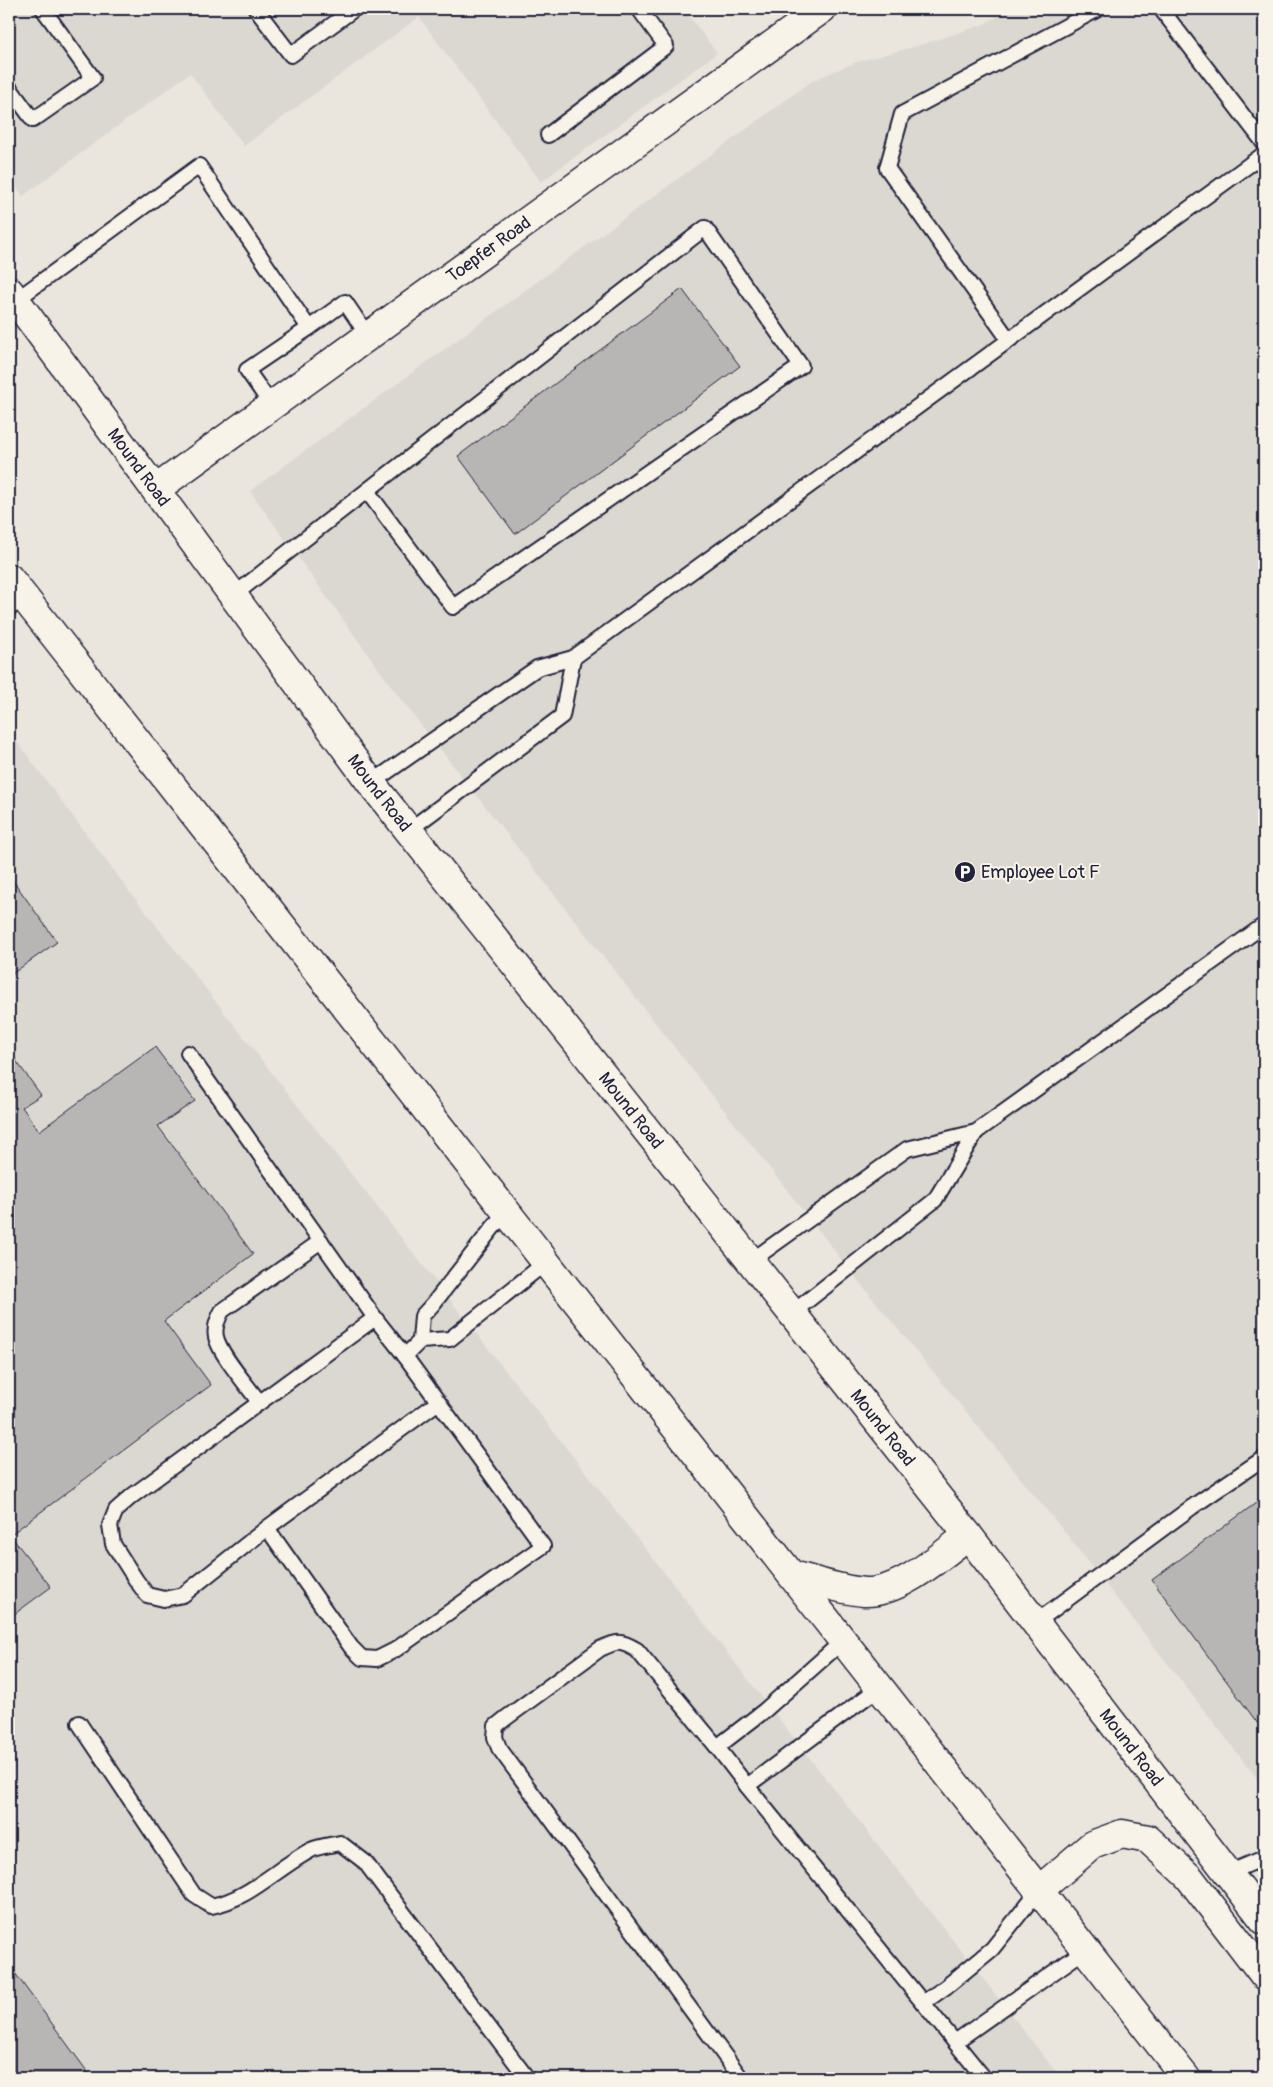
<svg xmlns="http://www.w3.org/2000/svg" width="1273" height="2087" font-family="Pangolin,sans-serif">
<rect width="100%" height="100%" fill="#eae6de"/>
<filter id="ink" filterUnits="userSpaceOnUse"><feTurbulence type="fractalNoise" baseFrequency=".02" numOctaves="2"/><feDisplacementMap in="SourceGraphic" scale="10" xChannelSelector="R" yChannelSelector="G"/><feConvolveMatrix kernelMatrix="1 2 1 2 8 2 1 2 1" color-interpolation-filters="sRGB"/></filter>
<g filter="url(#ink)">
<!-- built -->
<g fill="#dbd8d2">
<path d="M9,9H684L717,53L541,182L419,17L244,146L190,73L23,196L9,177Z"/>
<path d="M1011,9H1264V1787L1063,1530L860,1283L399,697L250,491L812,81L856,62L917,46L982,25Z"/>
<path d="M9,731L126,887L1061,2078H9Z"/>
</g>
<!-- building -->
<g fill="#b8b6b5" stroke="#22223b">
<path d="M682,289L740,366L515,534L458,456Z"/>
<path d="M9,875L57,942L9,976Z"/>
<path d="M155,1047L195,1101L158,1126L253,1254L164,1321L211,1385L10,1535L51,1587L9,1618V1051L41,1095L22,1107L39,1131Z"/>
<path d="M1264,1497V1732L1152,1580Z"/>
<path d="M9,1965L92,2078H9Z"/>
</g>
<g fill="none" stroke-linecap="round" stroke-linejoin="round">
<!-- lane casing -->
<g stroke="#22223b" stroke-width="18">
<g id="lane">
<path d="M256,9L291,55L354,9"/>
<path d="M1161,9L1264,143"/>
<path d="M9,87L33,120L93,78L43,9"/>
<path d="M548,135L666,46L639,9"/>
<path d="M16,300L199,166L309,328L345,302L368,336"/>
<path d="M1009,340L887,168L902,114L1098,9"/>
<path d="M272,406L247,370L309,328"/>
<path d="M233,596L283,556L705,228L801,366L453,607L367,491"/>
<path d="M9,609L23,597"/>
<path d="M371,783L537,668L573,658L1264,154"/>
<path d="M409,830L562,716L573,658"/>
<path d="M188,1053L375,1318L405,1356L543,1546L395,1650L377,1659L362,1658L351,1647L267,1528"/>
<path d="M751,1261L907,1149L976,1132L1264,925"/>
<path d="M792,1313L935,1200L976,1132"/>
<path d="M375,1318L132,1496L116,1510L110,1525L113,1544L136,1580L147,1595L164,1599L183,1595L267,1528L437,1403"/>
<path d="M420,1341L422,1316L433,1304L506,1211"/>
<path d="M405,1356L420,1341L450,1339L545,1263"/>
<path d="M259,1402C248,1386 220,1355 216,1337C214,1327 218,1319 222,1311L321,1241"/>
<path d="M1035,1623L1192,1507L1264,1458"/>
<path d="M79,1723L194,1895L211,1906C248,1900 277,1868 311,1850C319,1846 331,1845 340,1843L365,1862L527,2078"/>
<path d="M717,1747L764,1711L844,1640"/>
<path d="M747,1786L880,1687"/>
<path d="M1228,1873L1264,1858"/>
<path d="M923,2003L947,1986L992,1949L1038,1891"/>
<path d="M955,2042L1085,1950"/>
<path d="M741,2078L499,1748L495,1737L496,1726L506,1718L600,1649C617,1641 620,1640 637,1650L717,1747L747,1786L984,2078"/>
</g>
</g>
<!-- secondary casing -->
<g stroke="#22223b" stroke-width="31">
<g id="secondary">
<path id="s1" d="M9,291L371,783L968,1535L1264,1920"/>
<path id="s2" d="M156,489L822,9"/>
<path d="M9,578L1186,2078"/>
<path d="M792,1575C816,1581 840,1590 864,1592C899,1594 942,1555 968,1535"/>
<path d="M1038,1891L1092,1845L1122,1834L1148,1839L1189,1877L1264,1975"/>
</g>
</g>
<!-- lane -->
<use href="#lane" stroke="#f7f3e8" stroke-width="14"/>
<!-- secondary -->
<use href="#secondary" stroke="#f7f3e8" stroke-width="28"/>
</g>
</g>
<!-- icons -->
<defs>
<g id="parking-disc" transform="scale(1.125)"><circle r="9.5" fill="#22223b" stroke="#f7f3e8"/><path d="M-3.5-5.5H1a3.5 3.5 0 0 1 0 7H-1V5.5H-3.5ZM-1-3.4V-.6H.8a1.4 1.4 0 0 0 0-2.8Z" fill="#fff"/></g>
</defs>
<g fill-rule="evenodd">
<use href="#parking-disc" x="965" y="872"/>
</g>
<g text-anchor="middle" stroke-width="4" stroke-linejoin="round" paint-order="stroke">
<!-- street labels -->
<g font-size="18" fill="#22223b" stroke="#f7f3e8">
<text dy="6" stroke="none"><textPath href="#s2" startOffset="410">Toepfer Road</textPath></text>
<text dy="6" stroke="none"><textPath href="#s1" startOffset="219">Mound Road</textPath></text>
<text dy="6" stroke="none"><textPath href="#s1" startOffset="624">Mound Road</textPath></text>
<text dy="6" stroke="none"><textPath href="#s1" startOffset="1029">Mound Road</textPath></text>
<text dy="6" stroke="none"><textPath href="#s1" startOffset="1434">Mound Road</textPath></text>
<text dy="6" stroke="none"><textPath href="#s1" startOffset="1839">Mound Road</textPath></text>
</g>
<!-- poi labels -->
<g font-size="18" fill="#22223b" stroke="#f7f3e8" text-anchor="start">
<text x="981" y="878">Employee Lot F</text>
</g>
</g>
<!-- margin -->
<rect width="1273" height="2087" fill="none" stroke="#f7f3e8" stroke-width="30"/>
<rect x="15" y="15" width="1243" height="2057" fill="none" stroke="#22223b" stroke-width="2" filter="url(#ink)"/>
</svg>
